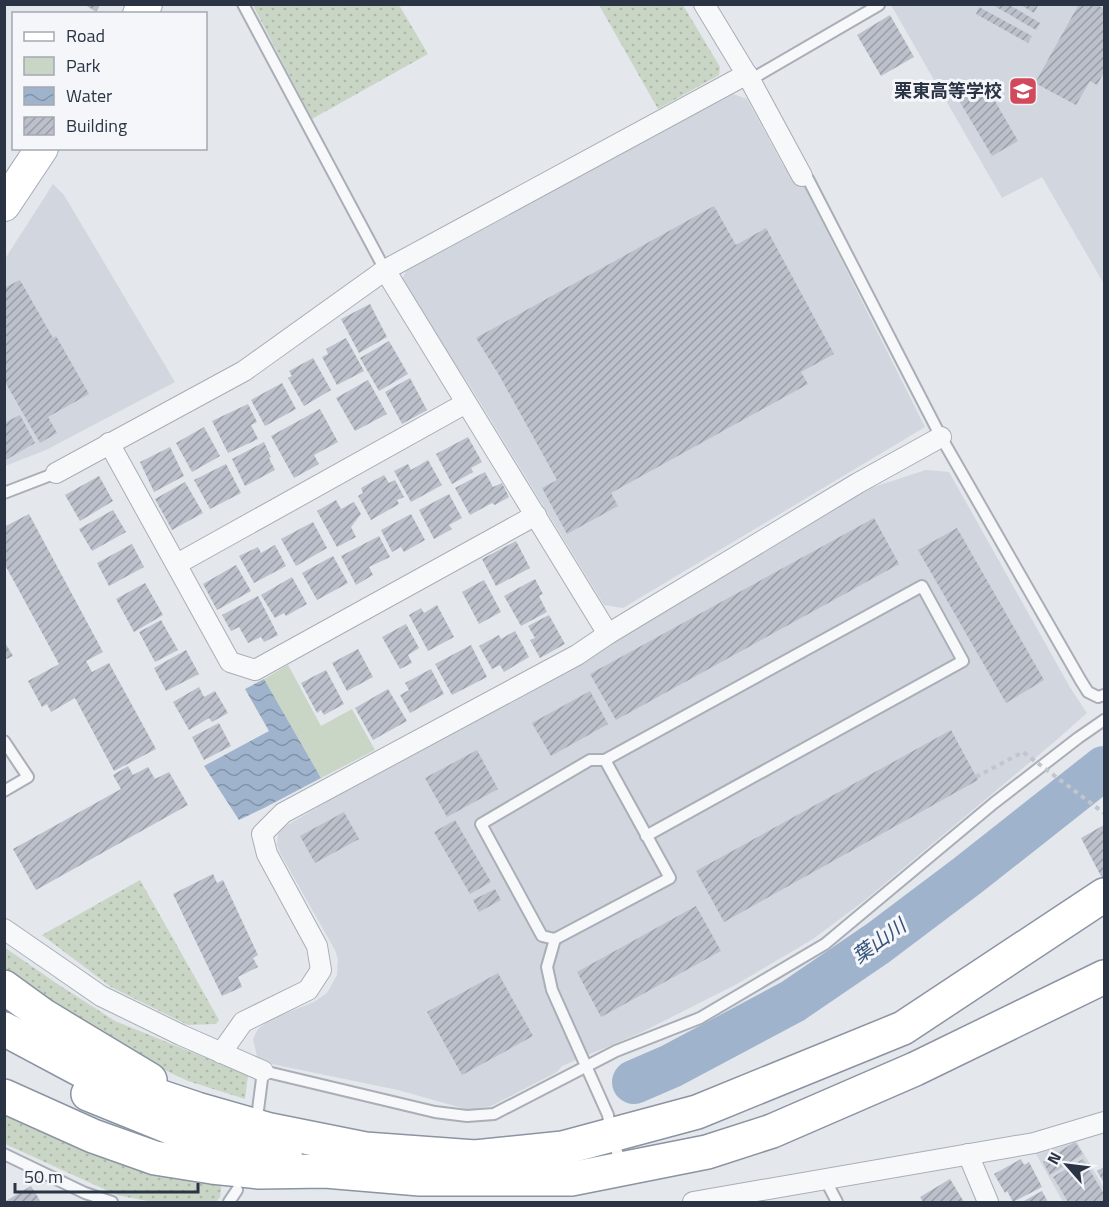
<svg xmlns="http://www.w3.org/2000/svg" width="1109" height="1207" font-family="'Titillium Web','Noto Sans JP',sans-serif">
<defs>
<pattern id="grass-dots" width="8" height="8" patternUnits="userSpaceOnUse" patternTransform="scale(1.5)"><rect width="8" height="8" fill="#c9d6c5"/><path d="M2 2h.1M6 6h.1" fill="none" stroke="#adb8ab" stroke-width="1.8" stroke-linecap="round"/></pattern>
<pattern id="water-waves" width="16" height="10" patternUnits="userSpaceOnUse" patternTransform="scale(1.5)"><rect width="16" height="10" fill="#9fb4cc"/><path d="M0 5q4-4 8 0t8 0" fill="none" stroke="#8293a7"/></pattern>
<pattern id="building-hatch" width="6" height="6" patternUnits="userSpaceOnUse" patternTransform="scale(1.5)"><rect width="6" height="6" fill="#bbc0ca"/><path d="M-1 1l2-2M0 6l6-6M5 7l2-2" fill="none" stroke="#989da6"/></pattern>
</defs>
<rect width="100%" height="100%" fill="#e4e7ec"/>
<!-- built -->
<g fill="#d2d6de">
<path d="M891,5H1104V284L1042,177L1002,198Z"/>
<path d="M733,94L747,99L783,165L801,180L925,427L623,608L604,605L470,386L400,284L406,271Z"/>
<path d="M53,184L64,195L175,382L46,450L5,466V259Z"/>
<path d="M926,470L949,472L1071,689L1087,713L1053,743L864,901L813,939L737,984L642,1032L562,1066L557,1072L491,1106L469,1110L398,1090L262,1062L257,1056L253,1039L258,1029L269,1020L314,1002L327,993L337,975L338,959L335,950L280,853L277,845L278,834L284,827L855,493Z"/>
<path d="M1077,1142L1104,1188V1202H1063L1036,1154Z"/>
</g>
<!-- grass -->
<g fill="url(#grass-dots)">
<path d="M253,5H399L428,54L312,119Z"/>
<path d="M599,5H683L720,67L719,75L658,109Z"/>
<path d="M140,880L219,1020L216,1024L188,1025L111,987L42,935Z"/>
<path d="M4,947L59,985L115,1021L248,1075L245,1099L188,1081L139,1058L42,998L5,971Z"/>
<path d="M5,1112L222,1181L220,1197L216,1202H152L117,1195L5,1144Z"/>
</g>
<!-- green -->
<path fill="#c9d6c5" d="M288,665L321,726L352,709L375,750L321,778L264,679Z"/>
<!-- water -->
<path fill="url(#water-waves)" d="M264,679L321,778L264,808L239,820L204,766L269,731L245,689Z"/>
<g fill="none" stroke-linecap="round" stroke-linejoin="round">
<!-- river -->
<path stroke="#9fb4cc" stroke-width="44" d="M634,1082L671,1066L793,1001L878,943L967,876L1104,768"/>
</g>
<!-- building -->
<g fill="url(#building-hatch)">
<path d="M84,4H101L96,12Z"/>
<path d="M991,4H1008L1040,23L1036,30Z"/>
<path d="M1019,4H1039L1034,13Z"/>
<path d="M1079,4H1096L1104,9V72L1097,85L1090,81L1076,105L1035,83Z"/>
<path d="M979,7L1032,36L1028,43L976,14Z"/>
<path d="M890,15L914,57L881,76L857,35Z"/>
<path d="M984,82L1018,141L992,156L957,97Z"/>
<path d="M714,206L736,245L766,228L834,354L801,372L808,384L611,493L618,506L567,534L542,488L557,480L499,375L476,338Z"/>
<path d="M20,280L53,338L56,336L89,394L48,417L57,433L40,443L4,380V370L7,369L4,364V288Z"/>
<path d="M370,304L387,337L359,353L341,319Z"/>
<path d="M346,338L364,371L337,385L322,357L328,354L326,349Z"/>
<path d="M389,341L408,374L379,391L360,358Z"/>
<path d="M313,358L331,390L304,406L288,378L292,376L289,371Z"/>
<path d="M410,378L427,410L402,424L385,392Z"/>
<path d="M368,380L387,414L355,431L336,398Z"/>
<path d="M282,383L296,409L265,426L251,400Z"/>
<path d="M248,404L257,422L251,425L258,439L228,453L212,421Z"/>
<path d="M320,409L338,442L314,455L319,464L294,478L271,436Z"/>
<path d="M20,415L35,443L4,461V423Z"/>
<path d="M204,427L220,456L192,472L176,443Z"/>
<path d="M468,437L482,462L471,468L473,472L452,484L436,454Z"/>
<path d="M264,442L271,457L269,458L275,470L245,486L232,459Z"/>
<path d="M170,447L184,476L154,492L140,462Z"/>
<path d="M428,460L442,485L411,502L394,471L408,464L411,470Z"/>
<path d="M226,464L241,493L210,509L194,480Z"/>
<path d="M485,472L493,487L502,483L509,497L495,505L492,503L470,515L455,488Z"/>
<path d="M384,475L389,483L395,480L404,497L397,500L399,504L371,520L358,496L363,493L361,488Z"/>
<path d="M99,476L113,501L80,521L65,495Z"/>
<path d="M185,482L203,513L172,530L155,499Z"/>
<path d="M449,494L462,518L449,525L452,529L434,539L419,510Z"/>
<path d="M336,500L341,509L354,502L361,514L351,527L356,537L337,547L317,511Z"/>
<path d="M113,510L126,532L92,551L79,529Z"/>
<path d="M29,514L103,652L86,661L92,672L109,663L156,749L114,771L75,698L51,712L47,704L42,707L28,681L59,664L4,563V527Z"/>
<path d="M411,514L425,540L404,552L401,547L392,552L381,530Z"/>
<path d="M874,518L899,564L616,720L590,674Z"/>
<path d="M313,522L327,548L296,566L281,539Z"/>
<path d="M957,528L1044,680L1006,703L918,550Z"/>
<path d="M379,536L390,557L369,567L373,575L356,585L341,556Z"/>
<path d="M516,541L530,568L496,586L482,559Z"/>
<path d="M132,544L144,567L109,586L97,563Z"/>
<path d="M275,545L286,566L254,583L239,556L258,547L261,553Z"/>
<path d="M333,556L348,583L317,600L302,573Z"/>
<path d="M236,565L251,591L217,610L203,584Z"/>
<path d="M292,577L307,604L286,616L284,613L275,618L261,595Z"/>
<path d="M535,579L543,594L539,596L547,612L521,626L504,596Z"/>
<path d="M484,580L501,612L479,624L462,592Z"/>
<path d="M145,583L163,615L134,632L116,599Z"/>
<path d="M258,596L278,635L264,642L261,637L248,643L239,627L231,631L222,615Z"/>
<path d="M437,605L454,637L428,651L409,615L421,608L424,613Z"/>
<path d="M549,615L565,644L540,658L530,640L535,638L528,626Z"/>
<path d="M161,620L178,650L155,662L139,632Z"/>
<path d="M406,624L419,648L408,655L412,663L400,669L382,637Z"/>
<path d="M515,631L529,657L504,672L500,665L492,669L479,646L499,635L501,639Z"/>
<path d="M4,641L13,656L4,660Z"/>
<path d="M471,645L487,677L452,695L435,664Z"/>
<path d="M358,649L373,677L347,691L332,663Z"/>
<path d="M186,650L199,674L166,691L154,668Z"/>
<path d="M431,669L444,694L410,713L400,695L409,690L405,683Z"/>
<path d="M326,670L344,704L324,715L321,710L317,713L301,683Z"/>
<path d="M199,687L204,697L215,691L228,713L212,722L209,718L189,730L173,702Z"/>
<path d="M388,689L407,721L373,740L355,708Z"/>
<path d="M590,691L608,724L551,756L532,723Z"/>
<path d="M219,723L231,746L204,760L192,737Z"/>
<path d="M951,730L978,780L724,922L696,871Z"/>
<path d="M477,750L498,789L447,817L425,778Z"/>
<path d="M128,766L133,775L148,767L155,779L169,772L188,805L36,890L13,849L121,789L113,775Z"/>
<path d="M344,812L359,839L315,863L300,836Z"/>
<path d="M455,820L491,882L470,894L434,832Z"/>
<path d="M1104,825V882L1081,838Z"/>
<path d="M213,874L217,883L223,880L258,955L253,958L258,967L238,977L242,987L222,996L173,894Z"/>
<path d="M495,889L501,900L479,912L473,900Z"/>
<path d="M696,906L721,951L601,1017L577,972Z"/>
<path d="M498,973L533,1036L462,1075L427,1012Z"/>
<path d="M1075,1142L1083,1154L1050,1175L1043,1162Z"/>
<path d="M1021,1159L1024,1165L1029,1162L1042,1187L1013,1202L1007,1191L1005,1193L994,1174Z"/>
<path d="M1083,1159L1104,1194V1202H1068L1053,1177Z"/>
<path d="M1104,1167V1183L1097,1171Z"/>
<path d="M950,1179L964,1202H923L920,1197Z"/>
<path d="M31,1186L41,1202H4Z"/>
<path d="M1042,1191L1048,1202H1022Z"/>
</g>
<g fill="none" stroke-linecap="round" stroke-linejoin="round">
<!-- lane casing -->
<g stroke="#a9aeb7" stroke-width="14">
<g id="lane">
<path d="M243,4L385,270"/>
<path d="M750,80L879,5"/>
<path d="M802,176L808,179L941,437L1081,681L1088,692L1098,697L1104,695"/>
<path d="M4,493L56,473"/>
<path d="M4,741L28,777L4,791"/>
<path d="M555,939L542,936L481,824L590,760H605"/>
<path d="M258,1110L263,1071L435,1112L467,1116L494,1114L616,1051L700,1018L825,944L994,803L1078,738L1104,720"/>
<path d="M4,1154L85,1193L112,1202"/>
<path d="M622,1166L611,1135L608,1115L552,990L547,967L555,939L670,878L605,760L922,586L963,661L646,836"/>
<path d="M825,1179L837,1202"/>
<path d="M229,1202L237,1190"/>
</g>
</g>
<!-- street casing -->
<g stroke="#a9aeb7" stroke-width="22">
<g id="street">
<path d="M704,4L750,80L802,176"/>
<path d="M385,270L608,634"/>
<path d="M109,443L230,662L255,670L536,515"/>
<path d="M56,473L244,371L385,270L747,74"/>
<path d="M177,564L466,403"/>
<path d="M4,929L101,996L181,1035L263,1071"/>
<path d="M221,1053L243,1022L308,990L321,970L317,946L267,854L262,834L283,813L577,655L608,634L858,483L941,437"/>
<path d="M968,1154L988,1202"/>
<path d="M693,1202L1034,1143L1104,1122"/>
</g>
</g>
<!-- primary casing -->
<g stroke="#a3abb8" stroke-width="34">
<g id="primary">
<path d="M139,14L146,4"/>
<path d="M4,205L42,148"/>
</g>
</g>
<!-- highway casing -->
<g stroke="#8b94a3" stroke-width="36">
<g id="highway">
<path d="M4,987L44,1016L150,1080"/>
<path d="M4,1029L81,1070L197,1109L270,1130L365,1149L475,1157L563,1148L697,1112L903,1028L1104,895"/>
<path d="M88,1094L172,1128L221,1143L266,1152L286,1159"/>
<path d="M4,1096L93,1136L155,1158L212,1167L259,1172L325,1171L420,1179H571L707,1152L772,1131L915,1069L1104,977"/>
</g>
</g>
<!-- lane -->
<use href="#lane" stroke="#f7f8fa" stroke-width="10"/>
<!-- street -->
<use href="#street" stroke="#f7f8fa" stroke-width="20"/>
<!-- primary -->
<use href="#primary" stroke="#fff" stroke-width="32"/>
<!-- highway -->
<use href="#highway" stroke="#fff" stroke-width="33"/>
<!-- path-bridge -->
<path stroke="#c2c5cb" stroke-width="4" stroke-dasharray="4.5 4.5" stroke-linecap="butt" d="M976,777L1023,752L1104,813"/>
</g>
<!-- icons -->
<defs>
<g id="school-square" transform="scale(1.5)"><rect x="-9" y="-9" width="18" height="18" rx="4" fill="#d1495b" stroke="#f4f6f9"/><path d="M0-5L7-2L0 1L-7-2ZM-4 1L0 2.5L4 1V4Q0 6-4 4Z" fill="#fff"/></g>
</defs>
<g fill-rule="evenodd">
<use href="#school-square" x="1023" y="91"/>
</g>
<g text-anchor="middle" stroke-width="6" stroke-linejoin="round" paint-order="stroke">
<!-- poi labels -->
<g font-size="18" font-weight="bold" fill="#2b3445" stroke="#f4f6f9" text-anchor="end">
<text x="1002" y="97">栗東高等学校</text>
</g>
<!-- water labels -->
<g font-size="20" font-style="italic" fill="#34527a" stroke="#f4f6f9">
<text transform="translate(879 941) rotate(-36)" y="7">葉山川</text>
</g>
</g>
<!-- border -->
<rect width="1109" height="1207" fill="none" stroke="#2b3445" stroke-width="12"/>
<!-- legend -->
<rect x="12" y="12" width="195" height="138" fill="#f4f6f9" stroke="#a4a8b1" stroke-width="1.5"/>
<rect x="24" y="32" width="30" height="9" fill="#ffffff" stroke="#a4a8b1" stroke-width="1.5"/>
<text x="66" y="42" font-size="18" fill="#2b3445">Road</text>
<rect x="24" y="57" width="30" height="18" fill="#c9d6c5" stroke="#a4a8b1" stroke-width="1.5"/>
<text x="66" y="72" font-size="18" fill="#2b3445">Park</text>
<rect x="24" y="87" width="30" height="18" fill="url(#water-waves)" stroke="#a4a8b1" stroke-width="1.5"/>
<text x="66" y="102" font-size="18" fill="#2b3445">Water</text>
<rect x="24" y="117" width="30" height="18" fill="url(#building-hatch)" stroke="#a4a8b1" stroke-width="1.5"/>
<text x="66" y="132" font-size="18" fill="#2b3445">Building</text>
<!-- north arrow -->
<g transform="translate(1067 1165) rotate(298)" stroke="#f4f6f9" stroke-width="4.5" paint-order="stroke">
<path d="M0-4.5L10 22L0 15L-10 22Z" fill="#2b3445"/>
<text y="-9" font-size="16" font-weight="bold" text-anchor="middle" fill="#2b3445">N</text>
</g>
<!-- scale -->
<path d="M15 1183v9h183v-9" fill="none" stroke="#2b3445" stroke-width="3"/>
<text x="24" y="1183" font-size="18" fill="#2b3445" stroke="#f4f6f9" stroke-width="4.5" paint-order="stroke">50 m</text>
</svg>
